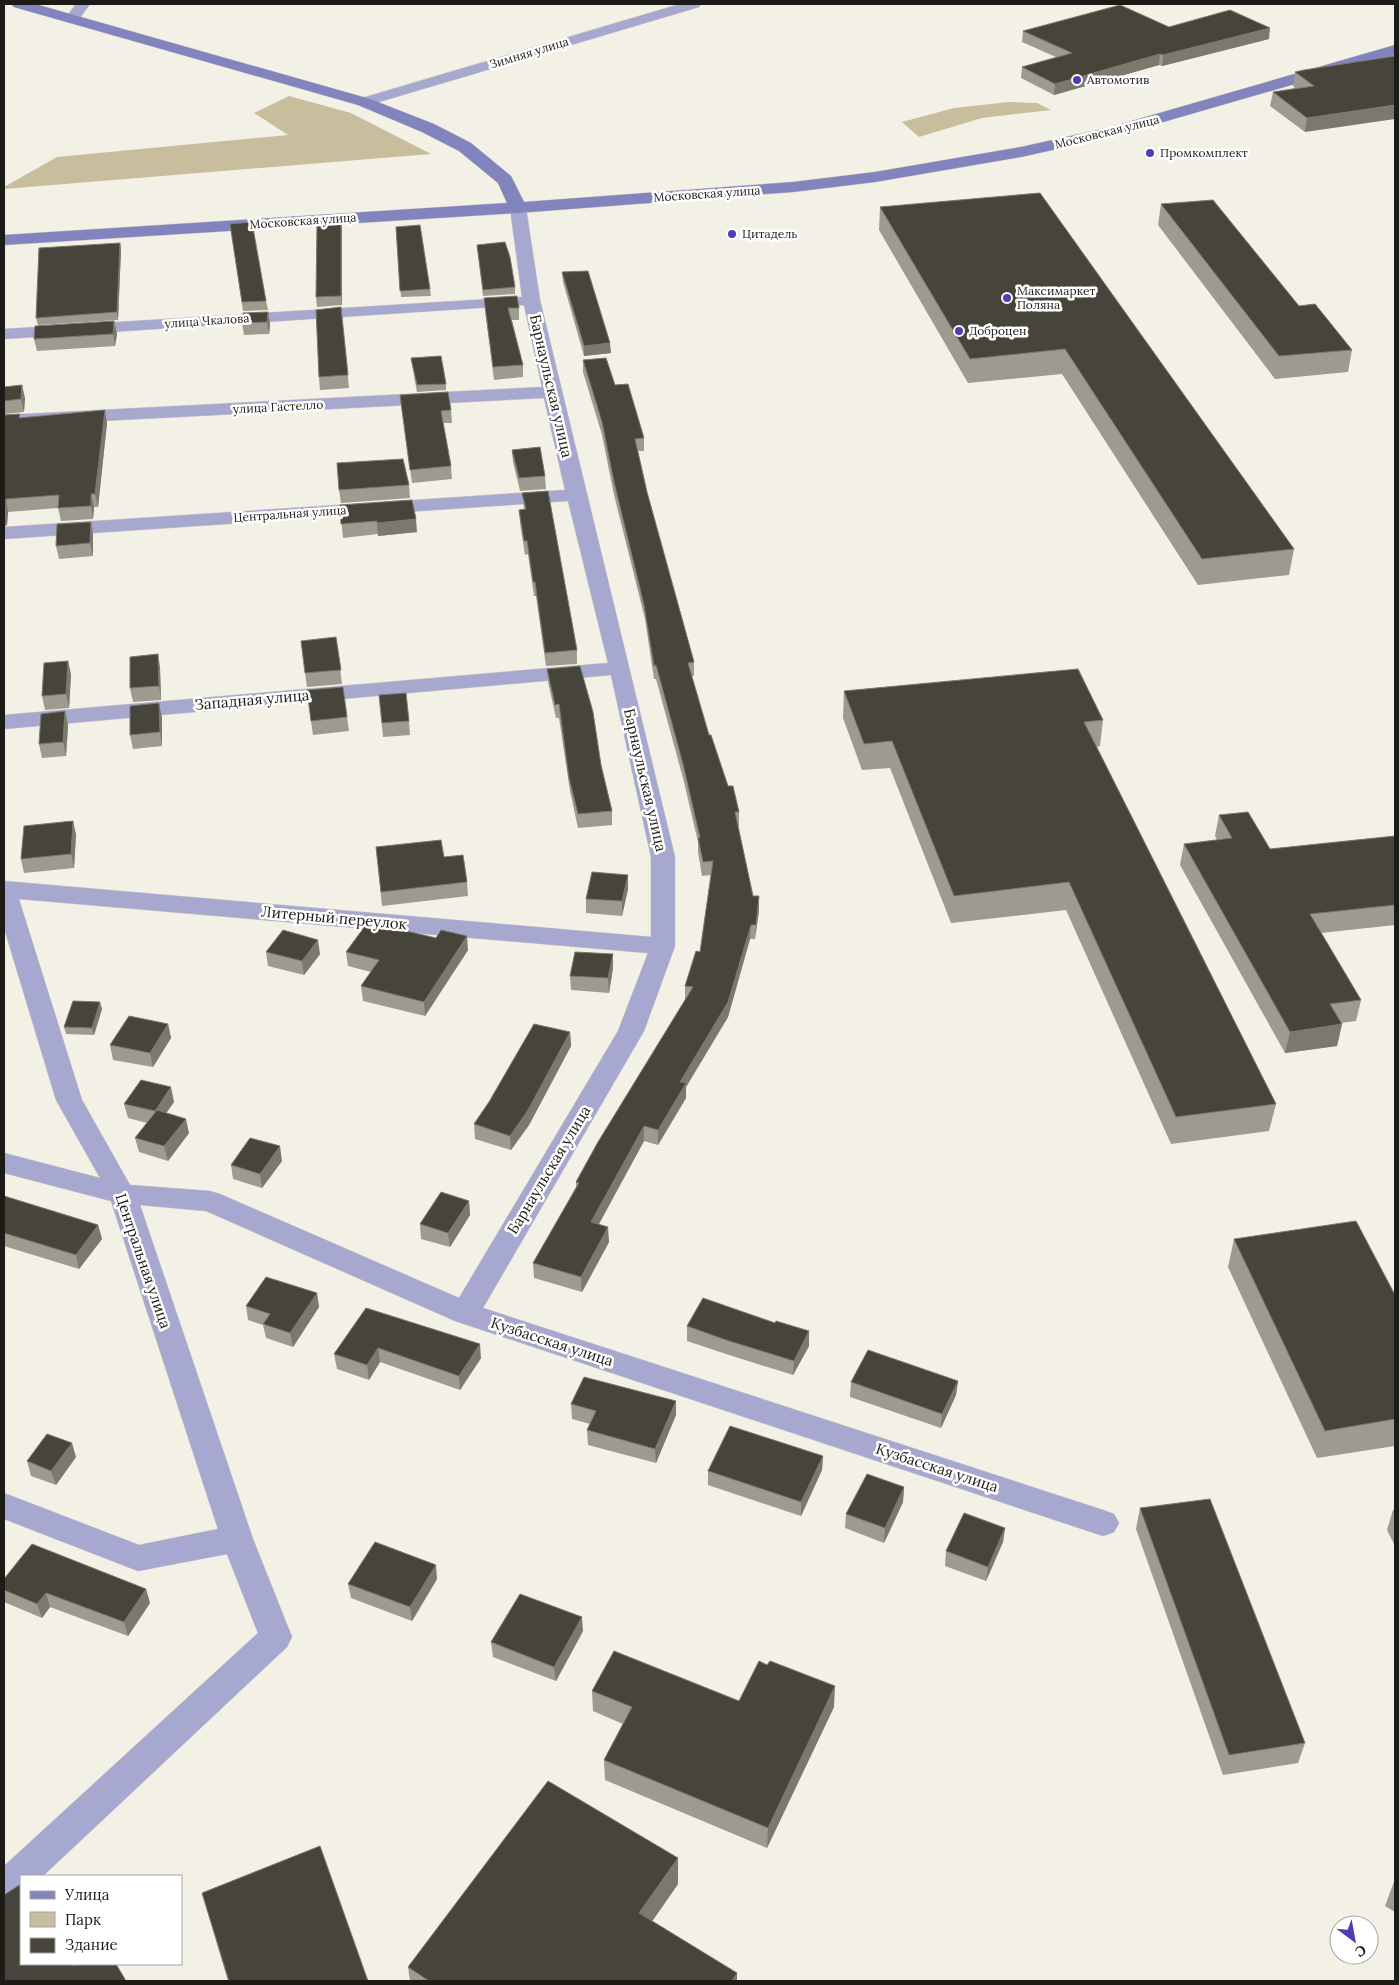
<svg xmlns="http://www.w3.org/2000/svg" width="1399" height="1985" font-family="Lora,serif">
<rect width="100%" height="100%" fill="#f3f0e5"/>
<!-- green -->
<g fill="#c8be9d">
<path d="M289,96L351,113L431,154L4,189V187L57,157L288,135L254,113Z"/>
<path d="M1009,102L1037,103L1051,110L982,118L919,137L902,122L954,108Z"/>
</g>
<g fill="none" stroke-linecap="round" stroke-linejoin="round">
<!-- street casing -->
<g stroke="#d1cec4" stroke-width="1">
<g id="street">
<path d="M76,4H90L77,22H67L65,19Z"/>
<path d="M680,4H701L699,7L369,105L364,106L357,102L359,99Z"/>
<path d="M518,203L526,208L540,300L675,857V946L644,1031L483,1308L1103,1510L1114,1514L1119,1523L1114,1532L1103,1536L455,1321L206,1211L140,1205L253,1539L292,1637L287,1647L43,1876H21V1896L4,1906V1866L258,1633L227,1554L138,1571L4,1519V1493L139,1545L218,1529L111,1201L4,1173V1153L100,1178L56,1100L4,928V881L651,937V857L611,675L4,729V715L608,663L568,501L4,539V527L565,490L544,398L4,426V415L542,387L524,305L4,339V329L522,297L510,208ZM19,899L648,953L618,1031L459,1298L220,1194L210,1191L130,1185L82,1100Z"/>
</g>
</g>
<!-- secondary casing -->
<g stroke="#d1cec4" stroke-width="1">
<path id="secondary" d="M11,4H35L370,99L434,124L471,143L511,176L524,202L793,182L875,172L1021,147L1111,127L1395,45V55L1115,136L1021,157L875,182L793,192L518,213L4,245V235L507,203L498,183L459,151L422,132L358,105L14,7Z"/>
</g>
<!-- street -->
<use href="#street" fill="#a6a8cf" fill-rule="evenodd"/>
<!-- secondary -->
<use href="#secondary" fill="#8284be" fill-rule="evenodd"/>
</g>
<!-- wall -->
<g fill="#9d9a90">
<path d="M1169,27L1269,39L1162,66L1159,65L1054,95L1021,78L1022,67L1056,57L1022,42L1023,31Z"/>
<path d="M1395,56L1305,132L1270,106L1273,92L1295,88L1293,86L1295,72Z"/>
<path d="M1040,193L1294,549L1289,575L1198,585L1062,374L968,383L879,230L880,207Z"/>
<path d="M1161,204L1299,306L1352,350L1348,372L1275,379L1158,225Z"/>
<path d="M230,224L266,301L268,310L243,311Z"/>
<path d="M396,227L430,289L431,296L401,297Z"/>
<path d="M342,231V305L317,307L316,297Z"/>
<path d="M120,243L121,250L118,320L38,325L36,318Z"/>
<path d="M477,245L515,287V294L483,296Z"/>
<path d="M562,272L611,353L584,356L563,282Z"/>
<path d="M484,298L519,308V320H512L523,365V377L494,380L485,310Z"/>
<path d="M341,307L349,388L320,390L319,377Z"/>
<path d="M268,312L270,324L269,334L244,335L242,323Z"/>
<path d="M114,321L117,334L115,346L37,351L34,339Z"/>
<path d="M411,358L446,384V390L417,392L412,365Z"/>
<path d="M583,360L615,385L644,438V451H638L647,492L694,662V676H691L709,735L728,786L739,812V826H738L753,896H759V910L755,939H750L728,1017L686,1087V1098L658,1145L644,1141L598,1224L609,1242L582,1292L534,1278L533,1263L576,1187V1182L685,1000V986L700,952L711,875L702,876L698,852V842L683,778L656,679H654L645,619L614,495L602,435L583,372Z"/>
<path d="M4,387L25,398L24,412L4,414Z"/>
<path d="M400,395L451,410L452,423H443L451,466L452,479L412,483Z"/>
<path d="M20,414V418L107,423L98,507H94L93,519L61,521L58,508L8,512L7,525L4,526V415Z"/>
<path d="M512,450L545,476L546,489L520,491L513,462Z"/>
<path d="M409,485L410,498L341,503L339,490Z"/>
<path d="M522,493L577,650V664L546,666L536,596H534L528,554L525,555L520,523L519,510L524,509Z"/>
<path d="M340,505L417,532L378,536V534L343,538Z"/>
<path d="M91,522L93,535V556L59,559L56,546Z"/>
<path d="M336,637L342,684L307,687L305,673Z"/>
<path d="M160,667L161,700L133,702L130,688Z"/>
<path d="M547,669L601,765L612,811V825L578,828L570,791L559,718H556L548,682Z"/>
<path d="M71,674L69,708L45,710L42,696Z"/>
<path d="M343,687L349,731L313,735L311,721Z"/>
<path d="M844,691L1103,720L1100,746L1097,747L1276,1104L1269,1131L1171,1144L1066,910L951,923L890,768L862,770L843,718Z"/>
<path d="M379,695L409,721L410,735L383,737Z"/>
<path d="M65,711L68,725L66,756L42,758L39,744Z"/>
<path d="M162,717V746L133,749L130,735Z"/>
<path d="M1219,815L1270,849L1395,836V925L1321,933L1361,1000L1356,1021L1341,1023L1342,1024L1337,1046L1285,1053L1180,865L1184,844L1217,840L1215,836Z"/>
<path d="M73,821L76,835L74,868L24,873L21,859Z"/>
<path d="M376,847L444,857L467,882L468,896L382,906Z"/>
<path d="M628,875V889L622,916L586,913V899Z"/>
<path d="M468,950L425,1016L363,1001L361,986L371,972L348,966L346,952Z"/>
<path d="M266,952L320,954L304,975L268,966Z"/>
<path d="M613,968L609,993L571,990L570,976Z"/>
<path d="M102,1009L94,1035L66,1034L64,1027Z"/>
<path d="M168,1024L171,1038L153,1067L113,1060L110,1045Z"/>
<path d="M570,1032L571,1046L529,1125L511,1150L475,1139L474,1124L489,1102Z"/>
<path d="M174,1102L166,1113L189,1133L168,1161L139,1152L135,1138L147,1123L128,1118L124,1104Z"/>
<path d="M282,1161L262,1188L233,1179L231,1165Z"/>
<path d="M4,1196L98,1225L102,1239L79,1269L4,1246Z"/>
<path d="M469,1201L470,1215L450,1247L421,1239L420,1224Z"/>
<path d="M1234,1239L1395,1295V1446L1317,1458L1228,1267Z"/>
<path d="M317,1293L319,1307L293,1347L266,1338L263,1325L248,1320L246,1306Z"/>
<path d="M366,1308L481,1358L460,1390L380,1362L369,1380L337,1369L334,1354Z"/>
<path d="M687,1326L809,1331V1346L793,1375L726,1354L687,1341Z"/>
<path d="M958,1381L956,1395L941,1428L850,1397L851,1382Z"/>
<path d="M571,1404L676,1415L656,1463L588,1445L587,1430L590,1424L572,1419Z"/>
<path d="M823,1456L822,1470L801,1516L708,1485V1471Z"/>
<path d="M76,1457L56,1485L31,1476L27,1461Z"/>
<path d="M904,1487L903,1502L884,1543L845,1528L846,1514Z"/>
<path d="M1140,1508L1305,1743L1298,1763L1223,1775L1136,1529Z"/>
<path d="M1393,1510H1395V1546L1387,1530Z"/>
<path d="M1005,1528L1003,1542L986,1581L945,1566L946,1551Z"/>
<path d="M4,1579L146,1589L150,1603L128,1636L50,1607L42,1618L4,1602Z"/>
<path d="M437,1579L412,1621L351,1598L348,1584Z"/>
<path d="M583,1631L556,1681L493,1657L491,1642Z"/>
<path d="M592,1691L739,1701L834,1707L767,1848L605,1780L604,1760L623,1724L593,1711Z"/>
<path d="M1395,1879V1912L1385,1906Z"/>
<path d="M678,1884L652,1921L737,1973V1981H410L408,1967Z"/>
<path d="M202,1893L368,1981H228Z"/>
</g>
<!-- shaded-wall -->
<g fill="#7b786e">
<path d="M1270,28L1269,39L1162,66L1163,55Z"/>
<path d="M1160,54L1159,65L1054,95L1055,84Z"/>
<path d="M1395,105V119L1305,132L1307,118Z"/>
<path d="M341,222L342,231V305L341,296Z"/>
<path d="M120,243L121,250L118,320L117,312Z"/>
<path d="M268,312L270,324L269,334L267,322Z"/>
<path d="M114,321L117,334L115,346L113,334Z"/>
<path d="M610,343L611,353L584,356V346Z"/>
<path d="M22,385L25,398L24,412L21,399Z"/>
<path d="M105,410L107,423L98,507L95,494Z"/>
<path d="M91,494L94,507L93,519L91,506Z"/>
<path d="M6,499L8,512L7,525L4,526V512Z"/>
<path d="M416,519L417,532L378,536L377,523Z"/>
<path d="M91,522L93,535V556L90,543Z"/>
<path d="M4,534L5,541L4,555Z"/>
<path d="M158,654L160,667L161,700L159,686Z"/>
<path d="M68,661L71,674L69,708L66,694Z"/>
<path d="M159,703L162,717V746L160,732Z"/>
<path d="M65,711L68,725L66,756L63,742Z"/>
<path d="M73,821L76,835L74,868L71,854Z"/>
<path d="M628,875V889L622,916V901Z"/>
<path d="M759,896V910L755,939L756,925Z"/>
<path d="M751,925L750,939L728,1017L686,1087V1098L658,1145V1130Z"/>
<path d="M467,936L468,950L425,1016L424,1002Z"/>
<path d="M318,940L320,954L304,975L302,961Z"/>
<path d="M613,954V968L609,993L608,978Z"/>
<path d="M100,1002L102,1009L94,1035L92,1028Z"/>
<path d="M168,1024L171,1038L153,1067L150,1053Z"/>
<path d="M1342,1024L1337,1046L1285,1053L1290,1032Z"/>
<path d="M570,1032L571,1046L529,1125L511,1150L510,1136Z"/>
<path d="M171,1087L174,1102L158,1125L155,1111Z"/>
<path d="M186,1119L189,1133L168,1161L164,1146Z"/>
<path d="M644,1126V1141L592,1237L591,1222Z"/>
<path d="M280,1146L282,1161L262,1188L260,1174Z"/>
<path d="M469,1201L470,1215L450,1247L448,1233Z"/>
<path d="M98,1225L102,1239L79,1269L76,1255Z"/>
<path d="M608,1227L609,1242L582,1292L581,1277Z"/>
<path d="M317,1293L319,1307L293,1347L290,1333Z"/>
<path d="M809,1331V1346L793,1375L794,1361Z"/>
<path d="M480,1344L481,1358L460,1390L459,1376Z"/>
<path d="M378,1348L380,1362L369,1380L367,1365Z"/>
<path d="M958,1381L956,1395L941,1428L942,1414Z"/>
<path d="M676,1401V1415L656,1463L655,1449Z"/>
<path d="M72,1443L76,1457L56,1485L51,1471Z"/>
<path d="M823,1456L822,1470L801,1516V1502Z"/>
<path d="M904,1487L903,1502L884,1543L885,1528Z"/>
<path d="M1005,1528L1003,1542L986,1581L988,1567Z"/>
<path d="M436,1565L437,1579L412,1621L410,1607Z"/>
<path d="M146,1589L150,1603L128,1636L124,1622Z"/>
<path d="M46,1593L50,1607L42,1618L37,1604Z"/>
<path d="M582,1617L583,1631L556,1681L554,1667Z"/>
<path d="M835,1686L834,1707L767,1848L768,1828Z"/>
<path d="M678,1858V1884L640,1939L639,1913Z"/>
<path d="M737,1973V1981H732Z"/>
</g>
<!-- building -->
<g fill="#47443b" stroke="#7b786e">
<path d="M1120,5L1169,27L1230,10L1270,28L1163,55L1160,54L1055,84L1022,67L1072,53L1023,31Z"/>
<path d="M1395,56V105L1307,118L1273,92L1314,86L1295,72L1304,70Z"/>
<path d="M1040,193L1294,549L1202,559L1065,349L970,359L880,207Z"/>
<path d="M1213,200L1299,306L1315,304L1352,350L1279,356L1161,204Z"/>
<path d="M252,222L266,301L242,302L230,224Z"/>
<path d="M341,222V296L316,297L317,224Z"/>
<path d="M420,225L430,289L400,291L396,227Z"/>
<path d="M505,242L510,257L515,287L483,290L477,245Z"/>
<path d="M120,243L117,312L36,318L39,248Z"/>
<path d="M588,271L610,343L584,346L562,272Z"/>
<path d="M517,296L519,308H508L523,365L493,367L484,298Z"/>
<path d="M341,307L348,375L319,377L316,310Z"/>
<path d="M268,312L267,322L242,323L243,313Z"/>
<path d="M114,321L113,334L34,339L35,326Z"/>
<path d="M441,356L446,384L417,385L411,358Z"/>
<path d="M606,358L615,385L628,384L644,438L635,439L647,492L694,662L688,663L709,735H711L728,786H733L739,812H735L753,896H759L756,925H751L728,1002L680,1082L686,1083L658,1130L644,1126L591,1222L608,1227L581,1277L533,1263L579,1183L576,1182L598,1142L693,987L685,986L696,951L700,952L713,861L703,862L698,838H700L683,764L656,665L654,666L644,605L614,482L602,422L583,360Z"/>
<path d="M22,385L21,399L4,401V387Z"/>
<path d="M448,392L451,410L441,411L451,466L410,470L400,395Z"/>
<path d="M105,410L95,494H91V506L58,508L59,495L6,499L4,512V415L20,414L19,418Z"/>
<path d="M540,447L545,476L519,478L512,450Z"/>
<path d="M403,459L409,485L339,490L337,463Z"/>
<path d="M548,491L577,650L545,653L535,582H533L527,541H524L519,510L526,509L522,493Z"/>
<path d="M412,500L416,519L377,523V521L341,524L340,505Z"/>
<path d="M91,522L90,543L56,546L57,524Z"/>
<path d="M336,637L341,670L305,673L301,641Z"/>
<path d="M158,654L159,686L130,688V657Z"/>
<path d="M68,661L66,694L42,696L44,663Z"/>
<path d="M580,666L593,712L601,765L612,811L578,814L569,778L559,704L555,705L547,669Z"/>
<path d="M1078,669L1103,720L1084,722L1276,1104L1176,1117L1069,882L954,896L892,741L864,744L844,691Z"/>
<path d="M343,687L347,717L311,721L307,690Z"/>
<path d="M406,693L409,721L382,723L379,695Z"/>
<path d="M159,703L160,732L130,735V706Z"/>
<path d="M65,711L63,742L39,744L41,714Z"/>
<path d="M1248,812L1270,849L1395,836V905L1310,914L1361,1000L1330,1004L1342,1024L1290,1032L1184,844L1232,838L1219,815Z"/>
<path d="M73,821L71,854L21,859L24,826Z"/>
<path d="M441,840L444,857L463,855L467,882L381,892L376,847Z"/>
<path d="M592,872L628,875L622,901L586,899Z"/>
<path d="M368,922L436,938L441,930L467,936L424,1002L361,986L379,960L346,952Z"/>
<path d="M283,930L318,940L302,961L266,952Z"/>
<path d="M575,952L613,954L608,978L570,976Z"/>
<path d="M73,1001L100,1002L92,1028L64,1027Z"/>
<path d="M129,1016L168,1024L150,1053L110,1045Z"/>
<path d="M534,1024L570,1032L528,1110L510,1136L474,1124L489,1102Z"/>
<path d="M141,1080L171,1087L155,1111L124,1104Z"/>
<path d="M157,1110L186,1119L164,1146L135,1138Z"/>
<path d="M250,1138L280,1146L260,1174L231,1165Z"/>
<path d="M441,1192L469,1201L448,1233L420,1224Z"/>
<path d="M4,1196L98,1225L76,1255L4,1233Z"/>
<path d="M1356,1221L1395,1295V1419L1325,1431L1234,1239Z"/>
<path d="M266,1277L317,1293L290,1333L263,1324L270,1314L246,1306Z"/>
<path d="M703,1298L775,1323L776,1321L809,1331L794,1361L726,1340L687,1326Z"/>
<path d="M366,1308L480,1344L459,1376L378,1348L367,1365L334,1354Z"/>
<path d="M868,1350L958,1381L942,1414L851,1382Z"/>
<path d="M584,1377L676,1401L655,1449L587,1430L596,1411L571,1404Z"/>
<path d="M730,1426L823,1456L801,1502L708,1471Z"/>
<path d="M47,1434L72,1443L51,1471L27,1461Z"/>
<path d="M867,1474L904,1487L885,1528L846,1514Z"/>
<path d="M1210,1499L1305,1743L1229,1755L1140,1508Z"/>
<path d="M964,1513L1005,1528L988,1567L946,1551Z"/>
<path d="M375,1542L436,1565L410,1607L348,1584Z"/>
<path d="M32,1544L146,1589L124,1622L46,1593L37,1604L4,1590V1579Z"/>
<path d="M520,1594L582,1617L554,1667L491,1642Z"/>
<path d="M614,1651L739,1701L759,1661L767,1665L770,1661L835,1686L768,1828L604,1760L632,1707L592,1691Z"/>
<path d="M548,1781L678,1858L639,1913L737,1973L732,1981H429L408,1967Z"/>
<path d="M320,1846L368,1981H229L202,1893Z"/>
<path d="M21,1884V1964H73L74,1966L77,1964H116L126,1981H5L4,1979V1895Z"/>
</g>
<!-- markers -->
<g fill="#4e3eb5" stroke="#fff" stroke-width="2">
<circle cx="1077" cy="80" r="5"/>
<circle cx="1150" cy="153" r="5"/>
<circle cx="732" cy="234" r="5"/>
<circle cx="1007" cy="298" r="5"/>
<circle cx="959" cy="331" r="5"/>
</g>
<g text-anchor="middle" stroke-width="5" stroke-linejoin="round" paint-order="stroke">
<!-- far-street labels -->
<g font-size="12" fill="#1d1b18" stroke="#fff">
<text transform="translate(529 53) rotate(-17)" y="4">Зимняя улица</text>
<text transform="translate(1107 132) rotate(-14)" y="4">Московская улица</text>
<text transform="translate(707 194) rotate(-4)" y="4">Московская улица</text>
<text transform="translate(303 221) rotate(-4)" y="4">Московская улица</text>
<text transform="translate(207 321) rotate(-4)" y="4">улица Чкалова</text>
<text transform="translate(278 407) rotate(-3)" y="4">улица Гастелло</text>
<text transform="translate(290 514) rotate(-4)" y="4">Центральная улица</text>
</g>
<!-- far-poi labels -->
<g font-size="12" fill="#1d1b18" stroke="#fff" text-anchor="start">
<text x="1087" y="84">Автомотив</text>
<text x="1160" y="157">Промкомплект</text>
<text x="742" y="238">Цитадель</text>
<text x="1017" y="295">Максимаркет<tspan x="1017" dy="14">Поляна</tspan></text>
<text x="969" y="335">Доброцен</text>
</g>
<!-- street labels -->
<g font-size="15" fill="#1d1b18" stroke="#fff">
<text transform="translate(551 386) rotate(77)" y="5">Барнаульская улица</text>
<text transform="translate(252 700) rotate(-5)" y="5">Западная улица</text>
<text transform="translate(645 780) rotate(77)" y="5">Барнаульская улица</text>
<text transform="translate(334 918) rotate(5)" y="5">Литерный переулок</text>
<text transform="translate(549 1170) rotate(-59)" y="5">Барнаульская улица</text>
<text transform="translate(143 1261) rotate(71)" y="5">Центральная улица</text>
<text transform="translate(552 1342) rotate(18)" y="5">Кузбасская улица</text>
<text transform="translate(937 1468) rotate(18)" y="5">Кузбасская улица</text>
</g>
</g>
<!-- border -->
<rect width="1399" height="1985" fill="none" stroke="#1d1b18" stroke-width="10"/>
<!-- legend -->
<rect x="20" y="1875" width="162" height="90" fill="#ffffff" stroke="#a5a4a3"/>
<rect x="30" y="1891" width="25" height="8" fill="#8284be" stroke="#a5a4a3"/>
<text x="65" y="1900" font-size="15" fill="#1d1b18">Улица</text>
<rect x="30" y="1912" width="25" height="15" fill="#c8be9d" stroke="#a5a4a3"/>
<text x="65" y="1925" font-size="15" fill="#1d1b18">Парк</text>
<rect x="30" y="1938" width="25" height="15" fill="#47443b" stroke="#a5a4a3"/>
<text x="65" y="1950" font-size="15" fill="#1d1b18">Здание</text>
<!-- north arrow -->
<g transform="translate(1354 1940) rotate(148)"><circle r="24" fill="#ffffff" stroke="#a5a4a3"/>
<path d="M0-4L9 19L0 12L-9 19Z" fill="#4e3eb5"/>
<text y="-8" font-size="14" font-weight="bold" text-anchor="middle" fill="#1d1b18">С</text>
</g>
</svg>
